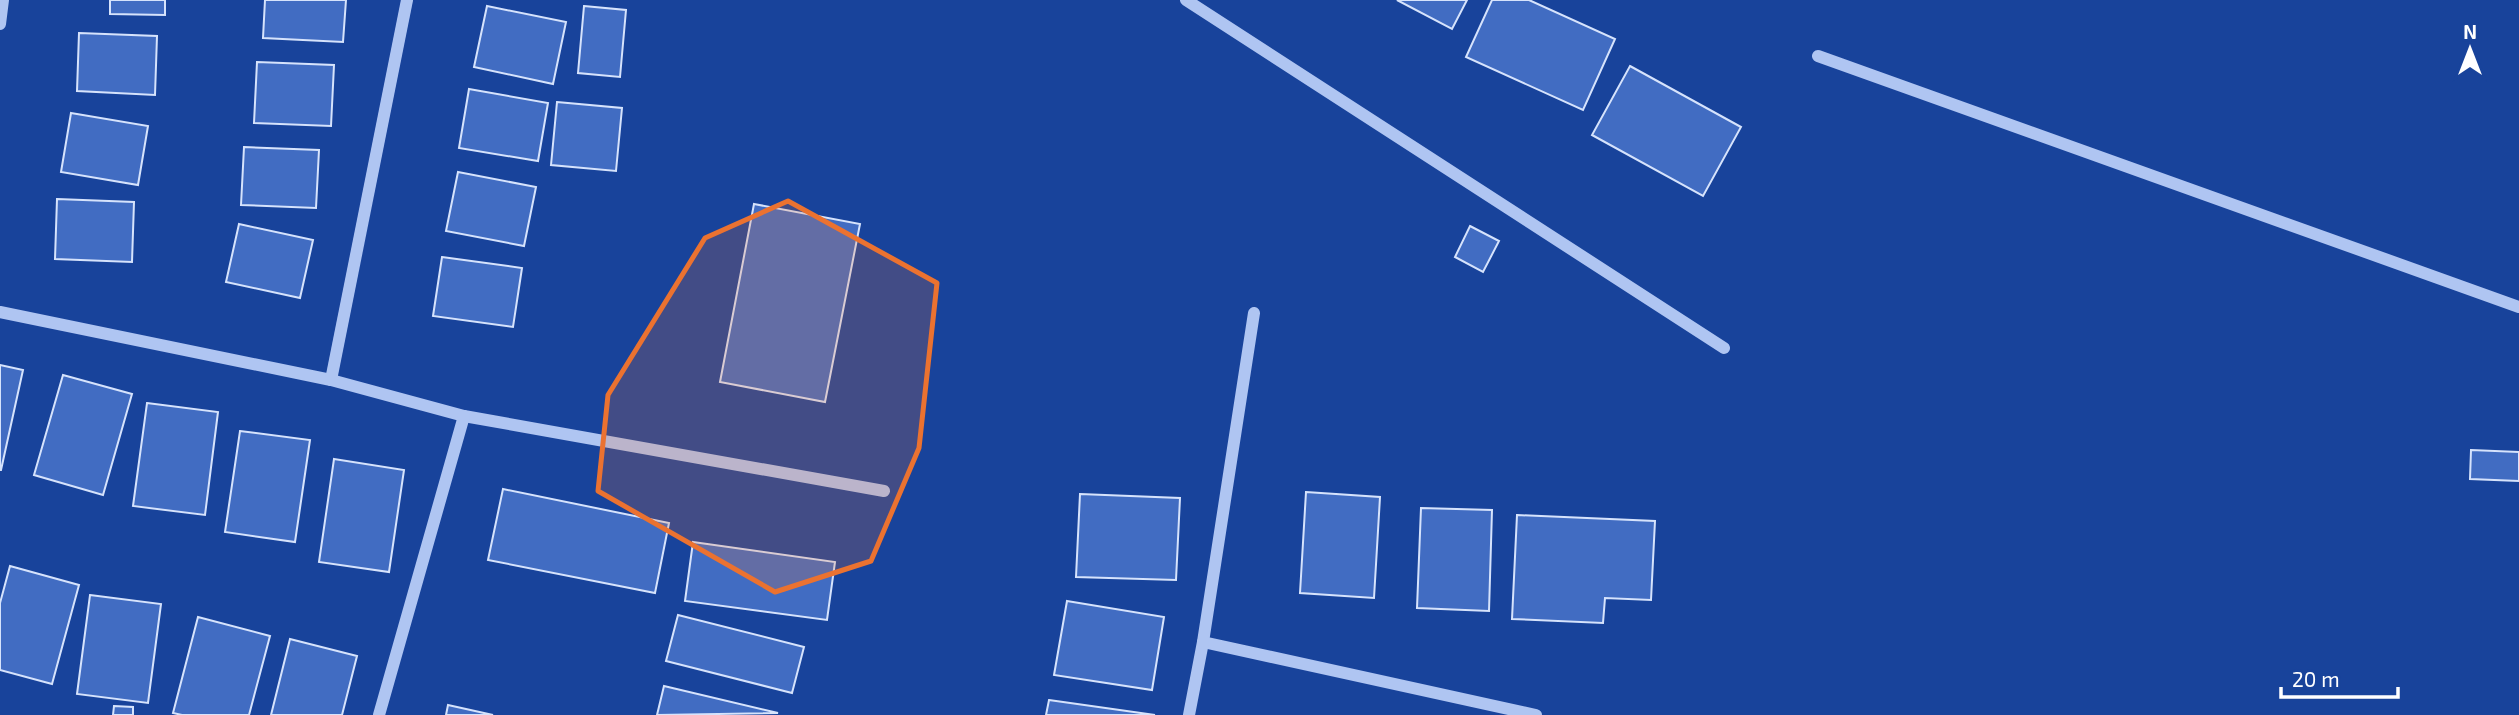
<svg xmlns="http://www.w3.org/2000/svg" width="2519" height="715" font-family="'Exo 2',sans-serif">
<rect width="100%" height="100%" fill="#18439b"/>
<!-- building -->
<g fill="#416cc2" stroke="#d6e3fc" stroke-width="2">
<path d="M110,0H165V15L110,14Z"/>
<path d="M265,0H346L343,42L263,38Z"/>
<path d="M1397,0H1467L1452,29Z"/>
<path d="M1492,0H1529L1615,39L1583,110L1466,57Z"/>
<path d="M487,6L566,22L553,84L474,67Z"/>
<path d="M584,6L626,10L620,77L578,73Z"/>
<path d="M79,33L157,36L155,95L77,91Z"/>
<path d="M257,62L334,65L331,126L254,123Z"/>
<path d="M1630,66L1741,127L1703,196L1592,135Z"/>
<path d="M469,89L548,103L538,161L459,148Z"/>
<path d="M557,102L622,108L616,171L551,165Z"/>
<path d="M71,113L148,126L138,185L61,172Z"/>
<path d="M244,147L319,150L316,208L241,205Z"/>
<path d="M458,172L536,187L524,246L446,231Z"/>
<path d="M57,199L134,202L132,262L55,259Z"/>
<path d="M754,204L860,224L825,402L720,382Z"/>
<path d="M239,224L313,240L300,298L226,282Z"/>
<path d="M1470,226L1499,241L1483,272L1455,257Z"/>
<path d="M442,257L522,268L513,327L433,316Z"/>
<path d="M0,365L23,370L1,470H0Z"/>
<path d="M63,375L132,394L103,495L34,475Z"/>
<path d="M147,403L218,412L205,515L133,506Z"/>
<path d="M240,431L310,440L295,542L225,532Z"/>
<path d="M2471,450L2519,452V481L2470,479Z"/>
<path d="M334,459L404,470L389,572L319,562Z"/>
<path d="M503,489L669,523L655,593L488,560Z"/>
<path d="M1306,492L1380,497L1374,598L1300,593Z"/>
<path d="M1080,494L1180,498L1176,580L1076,577Z"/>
<path d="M1421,508L1492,510L1489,611L1417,608Z"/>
<path d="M1517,515L1655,521L1651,600L1605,598L1603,623L1512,619Z"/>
<path d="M693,542L835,562L827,620L685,601Z"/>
<path d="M10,566L79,585L52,684L0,670V603Z"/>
<path d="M90,595L161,604L148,703L77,694Z"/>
<path d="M1067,601L1164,617L1152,690L1054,675Z"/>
<path d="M678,615L804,647L792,693L666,661Z"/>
<path d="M198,617L270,636L249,715H182L173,713Z"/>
<path d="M290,639L357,656L342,715H271Z"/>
<path d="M664,686L778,713L657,715Z"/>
<path d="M1049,700L1155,715H1046Z"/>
<path d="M448,705L493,715H446Z"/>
<path d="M114,706L133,707V715H113Z"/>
</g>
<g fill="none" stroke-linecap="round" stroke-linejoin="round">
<!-- minor -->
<g stroke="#afc5f2" stroke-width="12">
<path d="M1186,0L1724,348"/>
<path d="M0,24L3,0"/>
<path d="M1818,56L2519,307"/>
<path d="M0,312L331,380L464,416L884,491"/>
<path d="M331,380L407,0"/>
<path d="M1203,642L1536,715"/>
<path d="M379,715L464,416"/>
<path d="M1189,715L1203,642L1254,313"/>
</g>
</g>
<!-- marked area -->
<path fill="#eb7230" fill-opacity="0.2" stroke="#eb7230" stroke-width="5" stroke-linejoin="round" d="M788,201L937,283L919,448L871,561L775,592L598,491L608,395L705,238Z"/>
<!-- north arrow -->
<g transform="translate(2470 49)" stroke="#18439b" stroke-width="5" paint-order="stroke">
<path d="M0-5L12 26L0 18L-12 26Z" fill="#ffffff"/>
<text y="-10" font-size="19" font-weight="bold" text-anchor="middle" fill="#ffffff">N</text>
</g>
<!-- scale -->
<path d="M2281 687v10h117v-10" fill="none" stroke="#ffffff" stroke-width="3.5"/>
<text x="2292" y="687" font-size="21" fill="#ffffff" stroke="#18439b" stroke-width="5" paint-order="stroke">20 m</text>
</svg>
